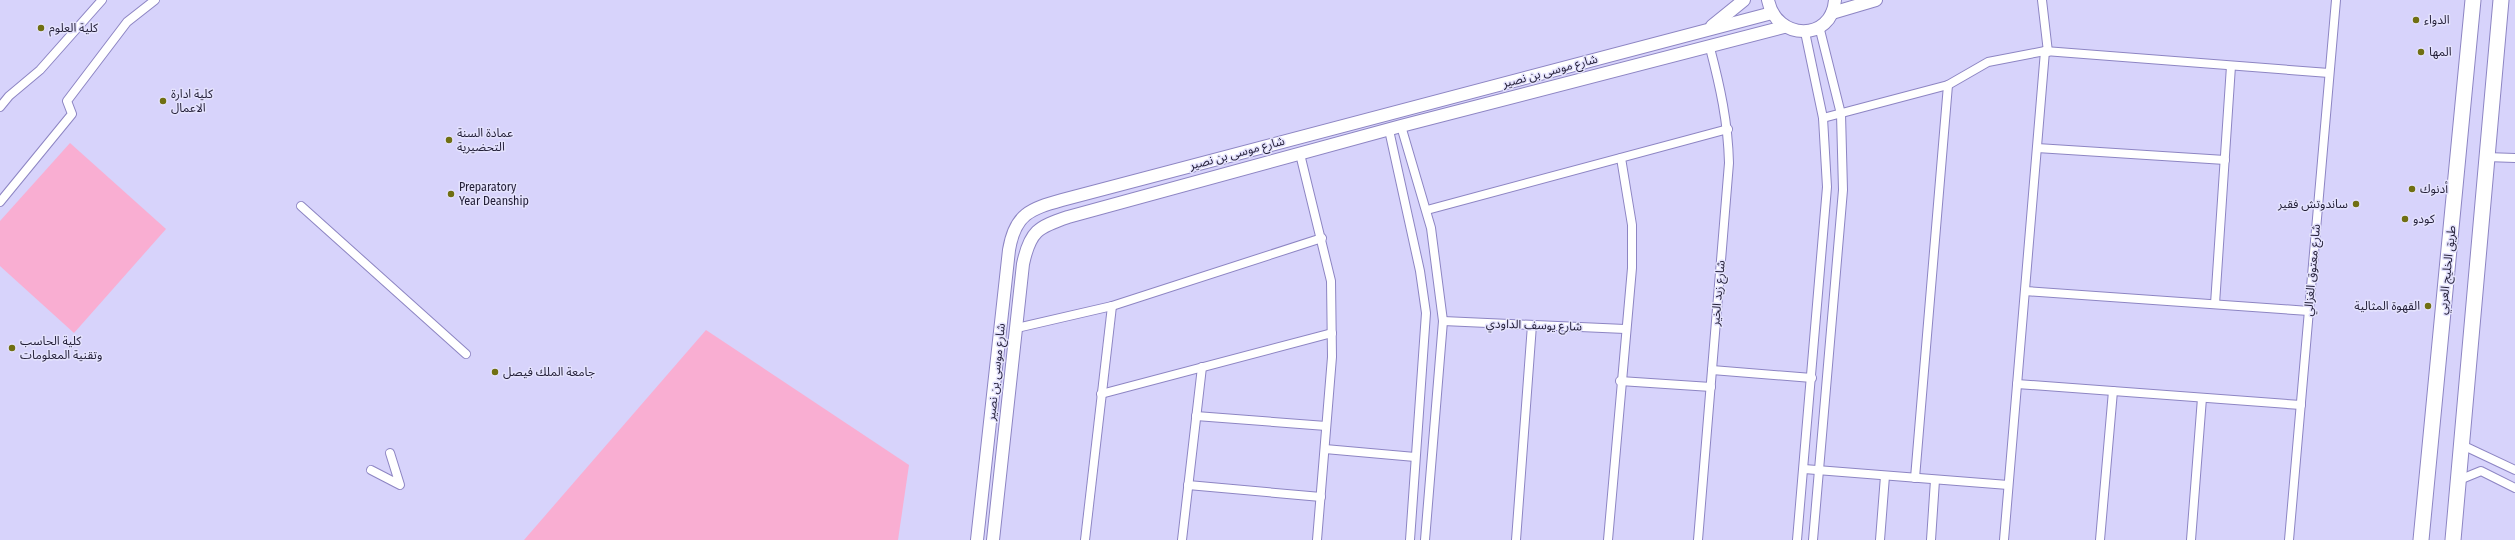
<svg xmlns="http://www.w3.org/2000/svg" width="2515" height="540" font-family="'Fira Sans Condensed','Noto Sans Arabic',sans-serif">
<rect width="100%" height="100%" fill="#d7d3fb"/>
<!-- green -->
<g fill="#f9aed2">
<path d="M70,143L166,229L74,333L0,266V221Z"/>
<path d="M706,330L909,465L898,540H524Z"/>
</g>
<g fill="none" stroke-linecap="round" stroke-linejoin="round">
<!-- street casing -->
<g stroke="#8d85c3" stroke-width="10">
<g id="street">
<path d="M2042,0L2048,52"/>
<path d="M0,107L9,96L40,70L102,0"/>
<path d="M1823,118L1948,85L1988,62L2045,51L2329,73"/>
<path d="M1401,126L1431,228L1443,321L1425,540"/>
<path d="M1389,130L1420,271L1426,313L1410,540"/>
<path d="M2037,148L2225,160"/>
<path d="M1300,154L1331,281L1332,357L1317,540"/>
<path d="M2486,157L2515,158"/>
<path d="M0,202L72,114L67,101L127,22L155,0"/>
<path d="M301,206L466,354"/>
<path d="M1427,210L1728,129"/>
<path d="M2025,291L2309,311"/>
<path d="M2215,304L2231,66"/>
<path d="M1443,321L1625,329"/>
<path d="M1017,328L1112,306L1322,238"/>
<path d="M1712,370L1812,378"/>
<path d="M1620,381L1711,387"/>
<path d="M2017,384L2301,405"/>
<path d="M1101,394L1332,333"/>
<path d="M1196,416L1326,426"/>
<path d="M2462,445L2515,470"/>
<path d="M1325,449L1415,457"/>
<path d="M1804,469L2008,485"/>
<path d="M371,470L400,485L390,453"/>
<path d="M1915,478L1948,85"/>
<path d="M2459,480L2481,471L2515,488"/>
<path d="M1188,485L1321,497"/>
<path d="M1085,540L1112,306"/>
<path d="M1182,540L1202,367"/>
<path d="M1516,540L1532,325"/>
<path d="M1608,540L1632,268V225L1621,158"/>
<path d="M1698,540L1729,163C1728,122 1720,86 1710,48"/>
<path d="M1797,540L1827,187L1823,118L1805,32"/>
<path d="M1813,540L1843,190L1841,114L1819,26"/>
<path d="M1880,540L1885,476"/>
<path d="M1931,540L1935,480"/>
<path d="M2004,540L2045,51"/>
<path d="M2100,540L2113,391"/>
<path d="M2191,540L2202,398"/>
<path d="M2289,540L2336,0"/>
</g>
</g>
<!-- secondary casing -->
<g stroke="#8d85c3" stroke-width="14">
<g id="secondary">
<path d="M1768,0C1776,41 1832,42 1835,0"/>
<path d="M1832,13L1876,0"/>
<path d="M1712,26L1744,0"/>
<path d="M977,540L1009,250C1015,214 1030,209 1062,200L1772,13"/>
<path d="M993,540L1023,264C1030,231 1038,227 1068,217L1401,126L1784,27"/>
</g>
</g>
<!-- highway casing -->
<g stroke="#8d85c3" stroke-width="17">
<g id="highway">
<path d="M2421,540L2473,0"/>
<path d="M2453,540L2501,0"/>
</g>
</g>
<!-- street -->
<use href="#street" stroke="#fff" stroke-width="8"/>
<!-- secondary -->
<use href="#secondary" stroke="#fff" stroke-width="12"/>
<!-- highway -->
<use href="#highway" stroke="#fff" stroke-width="15"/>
</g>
<!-- markers -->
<g fill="#706f12" stroke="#e4e2fd" stroke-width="1.5">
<circle cx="2416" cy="20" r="4"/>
<circle cx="41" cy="28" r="4"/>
<circle cx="2421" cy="52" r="4"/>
<circle cx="163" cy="101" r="4"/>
<circle cx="449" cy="140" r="4"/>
<circle cx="2412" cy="189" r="4"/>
<circle cx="451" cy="194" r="4"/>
<circle cx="2356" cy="204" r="4"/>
<circle cx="2405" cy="219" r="4"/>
<circle cx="2428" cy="306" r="4"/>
<circle cx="12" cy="348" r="4"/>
<circle cx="495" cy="372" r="4"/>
</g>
<g text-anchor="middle" stroke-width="3" stroke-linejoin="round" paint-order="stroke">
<!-- poi labels -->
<g font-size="12" fill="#211d36" stroke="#e4e2fd" text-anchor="start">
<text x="2424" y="24">الدواء</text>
<text x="49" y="32">كلية العلوم</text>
<text x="2429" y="56">المها</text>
<text x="171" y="98">كلية ادارة<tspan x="171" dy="14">الاعمال</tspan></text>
<text x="457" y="137">عمادة السنة<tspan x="457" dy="14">التحضيرية</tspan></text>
<text x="459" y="191">Preparatory<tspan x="459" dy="14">Year Deanship</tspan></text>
<text x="2420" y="193">أدنوك</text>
<text x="2348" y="208" text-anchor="end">ساندوتش فقير</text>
<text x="2413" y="223">كودو</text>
<text x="2420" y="310" text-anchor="end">القهوة المثالية</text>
<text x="20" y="345">كلية الحاسب<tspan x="20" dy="14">وتقنية المعلومات</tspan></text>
<text x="503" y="376">جامعة الملك فيصل</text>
</g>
<!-- street labels -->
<g font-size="12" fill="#211d36" stroke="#e4e2fd">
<text transform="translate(1550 71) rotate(-15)" y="4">شارع موسى بن نصير</text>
<text transform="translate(1237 153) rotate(-15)" y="4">شارع موسى بن نصير</text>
<text transform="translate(2312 270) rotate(-85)" y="4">شارع معتوق الغزالي</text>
<text transform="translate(2447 270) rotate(-84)" y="4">طريق الخليج العربي</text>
<text transform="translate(1718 293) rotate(-85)" y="4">شارع زيد الخير</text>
<text transform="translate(1534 325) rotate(2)" y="4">شارع يوسف الداودي</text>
<text transform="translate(996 372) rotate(-84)" y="4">شارع موسى بن نصير</text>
</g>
</g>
</svg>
